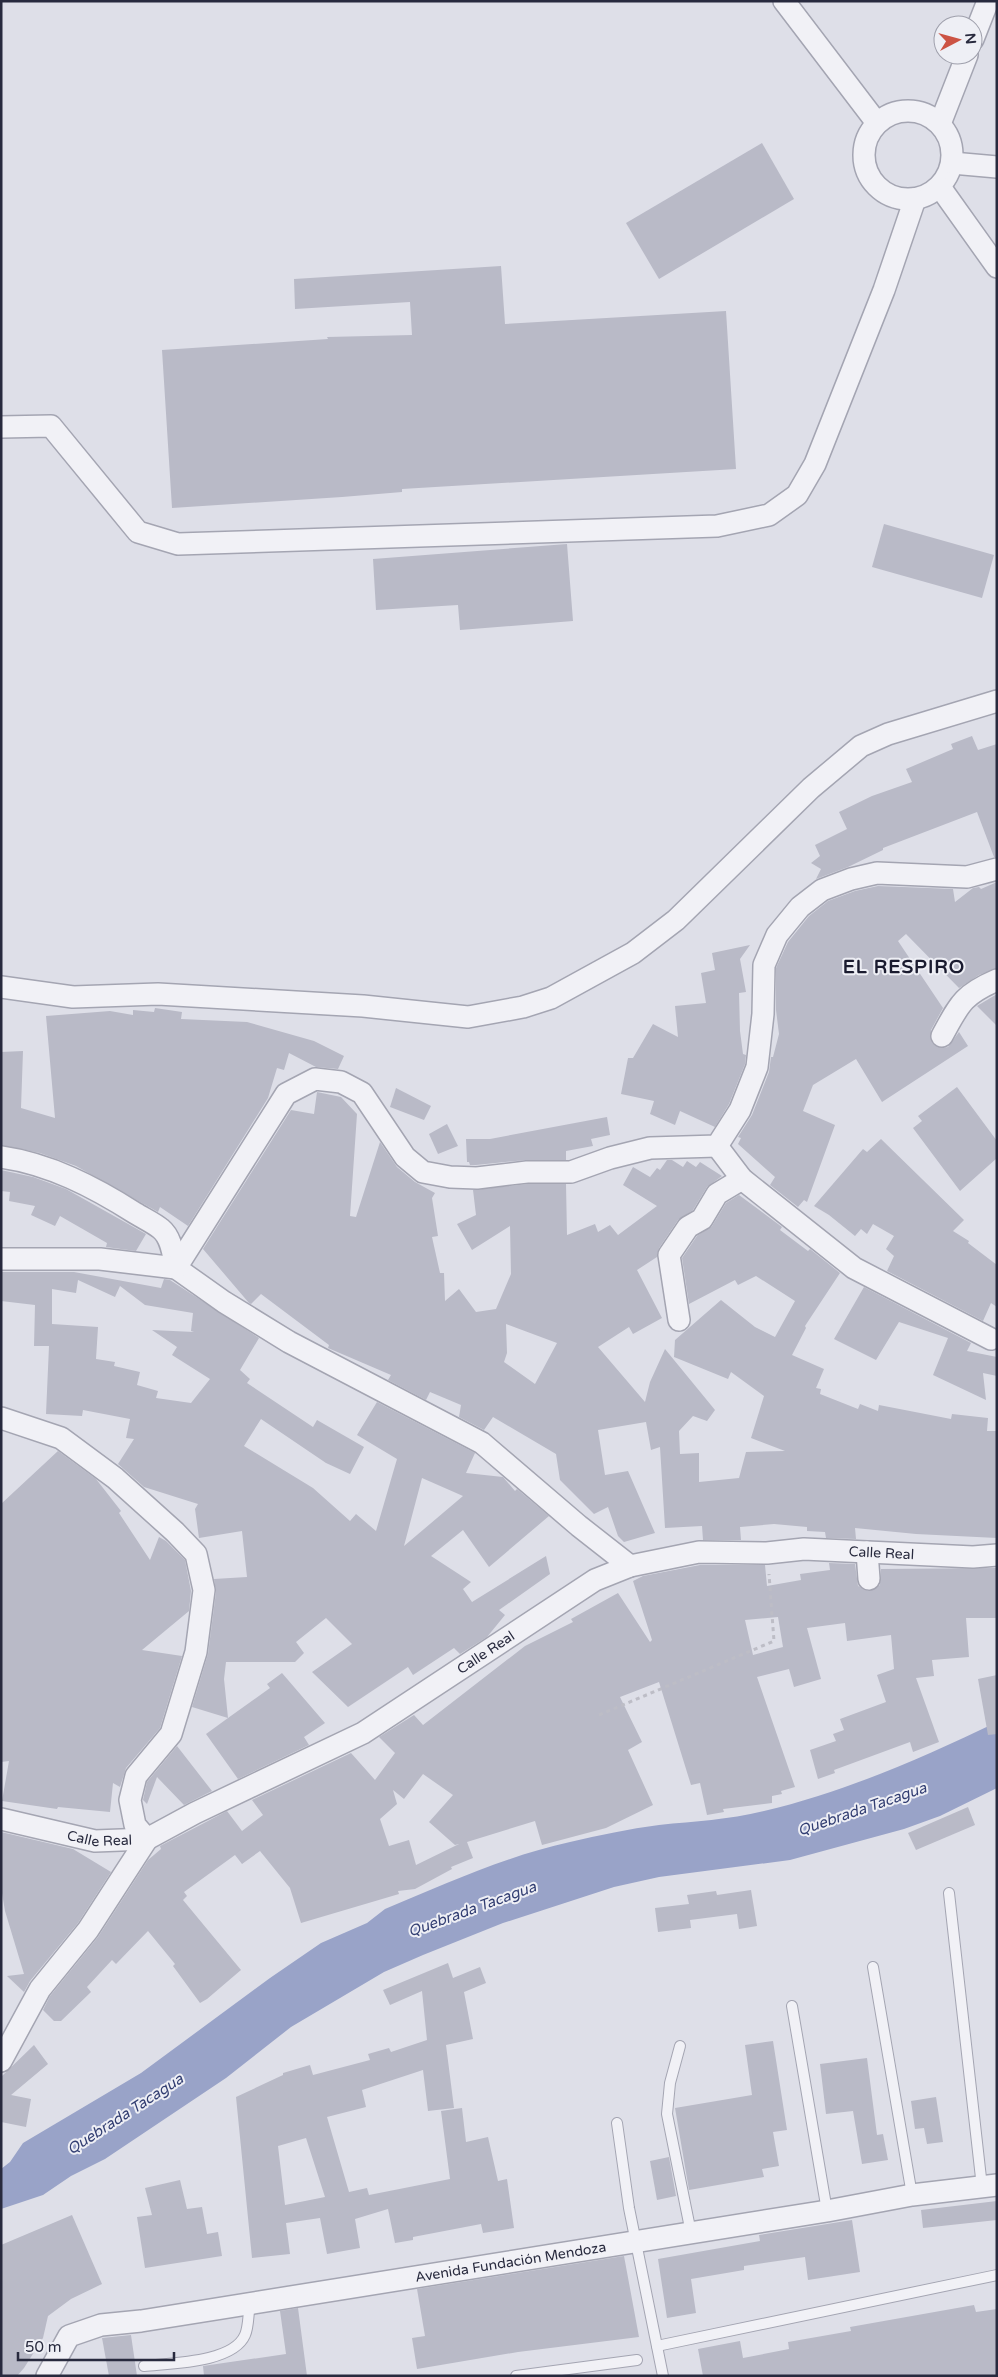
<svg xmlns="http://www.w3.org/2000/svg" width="998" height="2377" font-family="'Varela Round',sans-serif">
<rect width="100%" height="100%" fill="#dedfe8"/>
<!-- water -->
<path fill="#99a3c8" d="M997,1722V1788L940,1816L904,1829L790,1860L659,1877L614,1887L503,1923L423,1955L384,1972L291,2027L226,2078L105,2159L71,2176L43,2195L1,2209V2169L10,2162L23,2143L141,2073L270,1978L321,1943L367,1923L385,1909C445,1884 506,1856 570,1842C599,1835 629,1829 659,1825C696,1821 727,1820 764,1811C845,1792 922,1758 997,1722Z"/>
<!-- building -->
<g fill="#b9bac7" fill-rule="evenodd">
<path d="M762,143L794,199L659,279L626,223Z"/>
<path d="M501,266L505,324L726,311L736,469L402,489V492L342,497L172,508L162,350L328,339L327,337L412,335L410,302L295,309L294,279Z"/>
<path d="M884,524L994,555L982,598L872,567Z"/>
<path d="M567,544L573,621L460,630L458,605L376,610L373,559Z"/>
<path d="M972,736L978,750L997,744V857H994L977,812L883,848V850L848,867L816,879L821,869L811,863L820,856L815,845L847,829L839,812L872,796L912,782L906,769L953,749L951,744Z"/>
<path d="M997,882V968L979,975L959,988L906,934L898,941L943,1008L931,1030L932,1043L942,1048L948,1047L959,1032L968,1046L882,1102L856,1059L813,1085L803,1111L835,1125L807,1202L804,1200L798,1207L770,1185L775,1177L738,1144L741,1138L738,1137L752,1115L769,1072L771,1057H773L779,1034L776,1010V968L788,942L809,916L828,901L855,891L878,886L953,889L955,902L973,888L979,887L981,889Z"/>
<path d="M750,945L740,959L746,992L739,993L740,1031L743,1054L746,1055L745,1064L729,1104L715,1127L680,1111L675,1125L650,1114L654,1101L621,1094L628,1058H633L653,1024L678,1037L675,1006L706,1003L701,973L715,970L712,953Z"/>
<path d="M997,994V1026L977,1006Z"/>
<path d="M155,1008L182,1012L181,1019L247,1022L314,1041L344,1056L338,1069L316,1067L289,1053L284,1070L277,1068L268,1098L188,1226L160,1207L158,1212L76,1166L40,1153L1,1145V1052L23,1051L21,1108L55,1118L46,1016L110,1011L133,1015V1010L154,1012Z"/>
<path d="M957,1087L997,1141V1158L960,1191L913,1128L922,1121L918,1116Z"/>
<path d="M396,1088L431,1106L424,1120L390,1107Z"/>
<path d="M317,1092L341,1097L357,1114L350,1216L356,1217L380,1142L397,1167L415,1182L435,1193L432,1198L438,1236L432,1237L440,1273H444L445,1301L459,1289L476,1312L496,1309L511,1274L510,1226L472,1250L457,1224L476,1215L473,1190L528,1184H566L567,1235L595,1224L598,1232L610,1225L618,1235L657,1206L623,1185L633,1167L650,1177L657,1168L660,1170L667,1160H672L683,1167L687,1161L696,1167L700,1162L722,1176L707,1187L693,1210L678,1220L659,1248L657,1257L637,1270L662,1318L633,1334L629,1327L598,1347L645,1402L650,1382L665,1349L715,1410L707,1421L693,1416L679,1431L680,1454L699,1453V1482L739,1478L746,1452L785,1451L751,1438L764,1396L731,1372L728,1379L674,1357L675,1340L721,1300L755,1327L775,1337L795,1301L756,1276L738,1285L735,1280L689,1304L682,1258L697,1236L712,1226L726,1203L739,1195L782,1227L780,1230L808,1251L810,1249L840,1273L805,1326L806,1328L792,1355L824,1369L816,1388L821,1389L820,1394L858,1409L860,1404L878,1411L879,1405L951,1419L952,1414L988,1418L987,1431H997V1538L916,1534L855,1528L856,1539L826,1538L825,1532L807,1531V1527L774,1524L740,1527L741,1540H703L702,1526L665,1528L660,1447L651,1450L646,1422L598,1430L605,1475L628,1471L655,1533L624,1542L618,1536L608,1507L594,1514L560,1480L556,1454L493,1417L484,1430L459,1417L461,1405L430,1392L426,1400L388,1380L391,1375L328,1348L329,1345L261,1294L251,1304L249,1303L203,1249L291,1110L314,1114ZM506,1324L557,1343L535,1384L504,1362L507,1353Z"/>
<path d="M607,1117L610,1135L591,1139L593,1146L566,1151V1160H526L476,1165H470L469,1162H467L466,1139H490Z"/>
<path d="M447,1124L458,1146L438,1154L429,1134Z"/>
<path d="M881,1139L964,1220L953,1231L969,1241L968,1243L997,1265V1307L991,1303L983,1321L887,1271L894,1256L886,1249L894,1236L873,1224L867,1234L861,1229L855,1236L829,1215L814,1206L863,1149L867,1152Z"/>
<path d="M1,1170L33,1177L66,1189L146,1234L136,1251L106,1247L107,1243L60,1216L55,1226L31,1215L35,1206L9,1201L10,1192L1,1191Z"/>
<path d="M1,1272H74L161,1288L164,1279L170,1280L259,1338L240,1370L250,1379L247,1383L313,1427L317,1420L364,1447L350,1474L326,1463L261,1419L244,1446L313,1488L350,1521L356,1514L376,1531L397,1459L357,1435L377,1402L475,1453L466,1473L503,1477L515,1491L517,1489L549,1516L489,1567L463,1530L431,1556L471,1582L463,1589L472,1602L546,1556L550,1574L499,1610L505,1615L487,1637L460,1654L454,1648L413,1675L408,1667L348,1707L312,1672L352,1644L326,1618L296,1642L304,1653L295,1662H226L224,1679L228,1718L270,1688L267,1684L282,1673L325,1723L304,1737L309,1745L238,1779L206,1734L228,1718L192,1707L208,1654L216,1592L214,1579L247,1577L242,1531L199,1538L195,1509L198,1504L144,1487L118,1464L134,1439L126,1438L130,1419L83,1410L82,1416L46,1414L49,1346H34L35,1305L1,1301ZM78,1280L115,1297L120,1286L145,1305L193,1313L191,1331L194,1332L152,1330L177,1347L172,1355L210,1379L191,1403L156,1398L158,1391L137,1385L140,1372L114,1366L115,1362L96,1359L98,1327L52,1324V1289L76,1293ZM422,1478L463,1496L404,1546Z"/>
<path d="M864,1287L971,1343L967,1351L997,1357V1376L983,1373L986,1400L933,1375L948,1338L899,1322L876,1360L834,1339Z"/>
<path d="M58,1451L96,1479L121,1511L119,1513L150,1560L159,1537L166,1541L185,1560L191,1591L189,1611L142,1650L182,1656L160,1728L126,1768L120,1787L113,1783L110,1812L58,1807L57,1809L2,1801L9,1761L1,1762V1504Z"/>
<path d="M829,1563L855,1564L858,1586L869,1591L880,1585L881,1569L997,1568V1618H966L969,1657L932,1660L934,1676L916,1678L939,1742L913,1752L910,1742L834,1770L835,1773L818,1779L810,1750L836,1741L833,1734L844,1730L840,1719L886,1702L877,1675L894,1669L891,1635L847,1641L845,1623L807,1628L821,1679L794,1687L789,1669L757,1677L795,1787L781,1791L782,1794L772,1796V1803L723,1809L724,1812L707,1815L700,1783L691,1785L659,1682L620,1697L642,1742L628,1750L653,1805L606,1828L542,1845L535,1821L467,1842L473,1858L451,1867L452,1869L415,1889L398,1891L399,1894L301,1923L290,1888L260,1851L242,1864L235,1855L184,1892L187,1896L183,1900L241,1970L207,1999L200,2003L173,1966L175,1964L148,1931L116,1964L112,1960L87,1987L91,1992L61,2021H54L43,2010L50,1996L98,1937L148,1860L161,1849L160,1846L227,1811L242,1831L263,1815L252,1800L351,1753L375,1780L395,1753L379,1737L414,1715L423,1725L525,1646L573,1622L571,1619L618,1593L650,1642L652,1640L633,1581L643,1576L700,1565H765L767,1586L801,1580L800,1574L830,1570ZM778,1617L783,1647L753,1655L745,1620ZM423,1774L453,1795L429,1822L455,1845L459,1844L416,1865L409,1840L389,1846L380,1819L397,1804L393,1790L404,1799Z"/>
<path d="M997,1675V1734L988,1735L978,1679Z"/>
<path d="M177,1746L212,1791L184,1805L157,1777L147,1804L143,1800L147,1782Z"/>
<path d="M968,1807L975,1825L916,1850L908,1833Z"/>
<path d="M1,1832L73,1849L111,1872L78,1923L30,1981L24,1992L7,1976L24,1974L5,1911L1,1887Z"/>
<path d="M751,1890L757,1926L739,1929L737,1914L690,1920L691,1928L658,1932L655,1908L689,1904L687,1895L716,1891L717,1895Z"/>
<path d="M448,1963L453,1978L480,1967L486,1983L464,1992L473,2039L446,2045L454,2108L428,2111L423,2070L362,2090L366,2107L327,2117L349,2192L367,2188L369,2195L450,2179L441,2111L462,2108L466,2142L488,2137L498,2181L507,2179L514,2228L483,2233L481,2224L413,2237V2240L395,2243L388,2209L355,2219L360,2248L327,2254L320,2218L286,2223L290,2254L252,2258L236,2097L283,2075V2073L310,2065L313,2075L370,2060L368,2054L389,2048L391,2052L427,2040L422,1991L390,2005L383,1990ZM306,2138L325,2197L285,2205L278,2146Z"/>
<path d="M773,2041L787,2130L773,2132L779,2166L762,2169L764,2177L689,2190L675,2108L752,2095L745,2045Z"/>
<path d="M34,2045L48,2064L11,2095L31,2099L26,2127L1,2122V2077Z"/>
<path d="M867,2058L877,2135L883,2134L888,2160L862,2164L853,2111L826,2114L820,2064Z"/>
<path d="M936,2097L943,2142L927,2144L924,2128L915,2129L911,2101Z"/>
<path d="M669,2157L676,2196L657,2200L650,2161Z"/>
<path d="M180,2180L187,2209L202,2207L207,2234L218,2232L222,2256L145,2268L137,2217L152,2215L145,2188Z"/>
<path d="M997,2201V2220L923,2228L921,2210Z"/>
<path d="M72,2215L102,2284L71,2299L48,2316L43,2338L24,2368L17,2376H1V2245Z"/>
<path d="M852,2220L860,2272L808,2280L805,2257L744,2266V2270L691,2279L696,2313L667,2318L658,2259L760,2241L759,2235Z"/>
<path d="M624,2256L639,2337L518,2352L417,2369L412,2338L425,2336L417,2289Z"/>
<path d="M974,2305L976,2312L997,2309V2376H703L698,2349L740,2341L743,2358L789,2349L788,2342L851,2331L850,2327Z"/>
<path d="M298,2308L307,2376H204L203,2366L286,2354L280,2311Z"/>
<path d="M131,2335L137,2376H109L102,2338Z"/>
</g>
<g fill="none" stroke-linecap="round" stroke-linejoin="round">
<!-- lane casing -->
<g stroke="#a4a5b2" stroke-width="12">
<g id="lane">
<path d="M949,1893L982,2187"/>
<path d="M873,1967L912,2195"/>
<path d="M792,2006L827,2211"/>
<path d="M680,2046L670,2083L667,2114L691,2233"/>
<path d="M617,2123L629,2208L663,2376"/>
<path d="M657,2346L997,2275"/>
<path d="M144,2366C170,2363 233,2363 245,2335C249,2326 248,2313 250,2304"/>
<path d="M516,2376L637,2360"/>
</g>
</g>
<!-- street casing -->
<g stroke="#a4a5b2" stroke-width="24">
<g id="street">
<path d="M784,1L877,123"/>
<path d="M973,39L988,1"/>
<circle cx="908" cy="155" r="44"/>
<path d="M940,124L967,55"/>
<path d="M952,163L997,167"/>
<path d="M940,187L997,267"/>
<path d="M1,427L51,426L138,532L178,544L717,526L769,515L797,495L815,464L884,290L915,199"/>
<path d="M1,987L73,997L158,994L363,1006L468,1017L523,1007L551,998L633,953L676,920L811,788L861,746L888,734L997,701"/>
<path d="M942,1036C959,1005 962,995 997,980"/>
<path d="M717,1146L742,1179L854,1268L991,1339"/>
<path d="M1,1157C50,1164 94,1187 135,1213C143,1218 154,1223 161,1229C172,1238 173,1256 176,1268L224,1302L289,1342L482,1443L579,1526L630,1566"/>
<path d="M1,1259H100L176,1268L286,1094L315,1079L341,1082L362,1093L405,1157L423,1172L450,1177L477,1178L527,1172H571L610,1158L650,1148L717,1146L740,1110L757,1067L763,1014L764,965L777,935L800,907L822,890L851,879L877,873L967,877L997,869"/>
<path d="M679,1320L669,1255L688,1227L702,1219L717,1194L742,1179"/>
<path d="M1,1418L61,1438L115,1478L175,1532L196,1554L204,1590L196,1652L171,1734L136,1776L130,1800L135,1825L147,1839L88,1930L40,1989L1,2061"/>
<path d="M867,1552L869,1579"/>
<path id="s1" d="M1,1819L95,1841L147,1839L195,1813L363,1733L595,1580L630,1566L699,1552L767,1553L804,1549L973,1557L997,1555"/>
<path id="s2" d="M47,2376L69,2336L101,2325L141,2321L827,2211L912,2195L997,2185"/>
</g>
</g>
<!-- path -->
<path stroke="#bdbdc6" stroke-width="3" stroke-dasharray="4 4" stroke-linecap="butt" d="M599,1715L774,1641L769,1574"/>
<!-- lane -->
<use href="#lane" stroke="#f1f1f6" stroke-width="10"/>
<!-- street -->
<use href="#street" stroke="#f1f1f6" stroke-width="21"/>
</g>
<g text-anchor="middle" stroke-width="4" stroke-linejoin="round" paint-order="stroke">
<!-- street labels -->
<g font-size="14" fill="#282a3e" stroke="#eeeff5">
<text dy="5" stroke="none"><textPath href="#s1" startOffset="958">Calle Real</textPath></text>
<text dy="5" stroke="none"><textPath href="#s1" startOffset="536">Calle Real</textPath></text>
<text dy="5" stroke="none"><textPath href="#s1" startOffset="101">Calle Real</textPath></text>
<text dy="5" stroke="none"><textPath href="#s2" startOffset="494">Avenida Fundación Mendoza</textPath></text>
</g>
<!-- water labels -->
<g font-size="15" font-style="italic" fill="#323e72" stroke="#eeeff5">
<text transform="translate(862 1809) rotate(-19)" y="5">Quebrada Tacagua</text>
<text transform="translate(472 1909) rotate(-20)" y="5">Quebrada Tacagua</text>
<text transform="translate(125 2114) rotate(-33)" y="5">Quebrada Tacagua</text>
</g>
<!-- district labels -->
<g font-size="19" font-weight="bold" letter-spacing="1" fill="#1a1b2f" stroke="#eeeff5">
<text x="904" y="973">EL RESPIRO</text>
</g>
</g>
<!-- border -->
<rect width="998" height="2377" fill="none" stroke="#282a3e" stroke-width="5"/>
<!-- north arrow -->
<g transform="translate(958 40) rotate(84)"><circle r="24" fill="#eeeff5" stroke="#9fa0ac"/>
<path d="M0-4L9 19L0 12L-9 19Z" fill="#cc5344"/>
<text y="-8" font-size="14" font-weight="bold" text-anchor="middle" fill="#282a3e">N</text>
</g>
<!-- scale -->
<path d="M18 2352v8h156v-8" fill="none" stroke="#282a3e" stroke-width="2.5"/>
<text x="25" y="2352" font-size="15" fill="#282a3e" stroke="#eeeff5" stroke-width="4" paint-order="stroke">50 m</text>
</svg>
